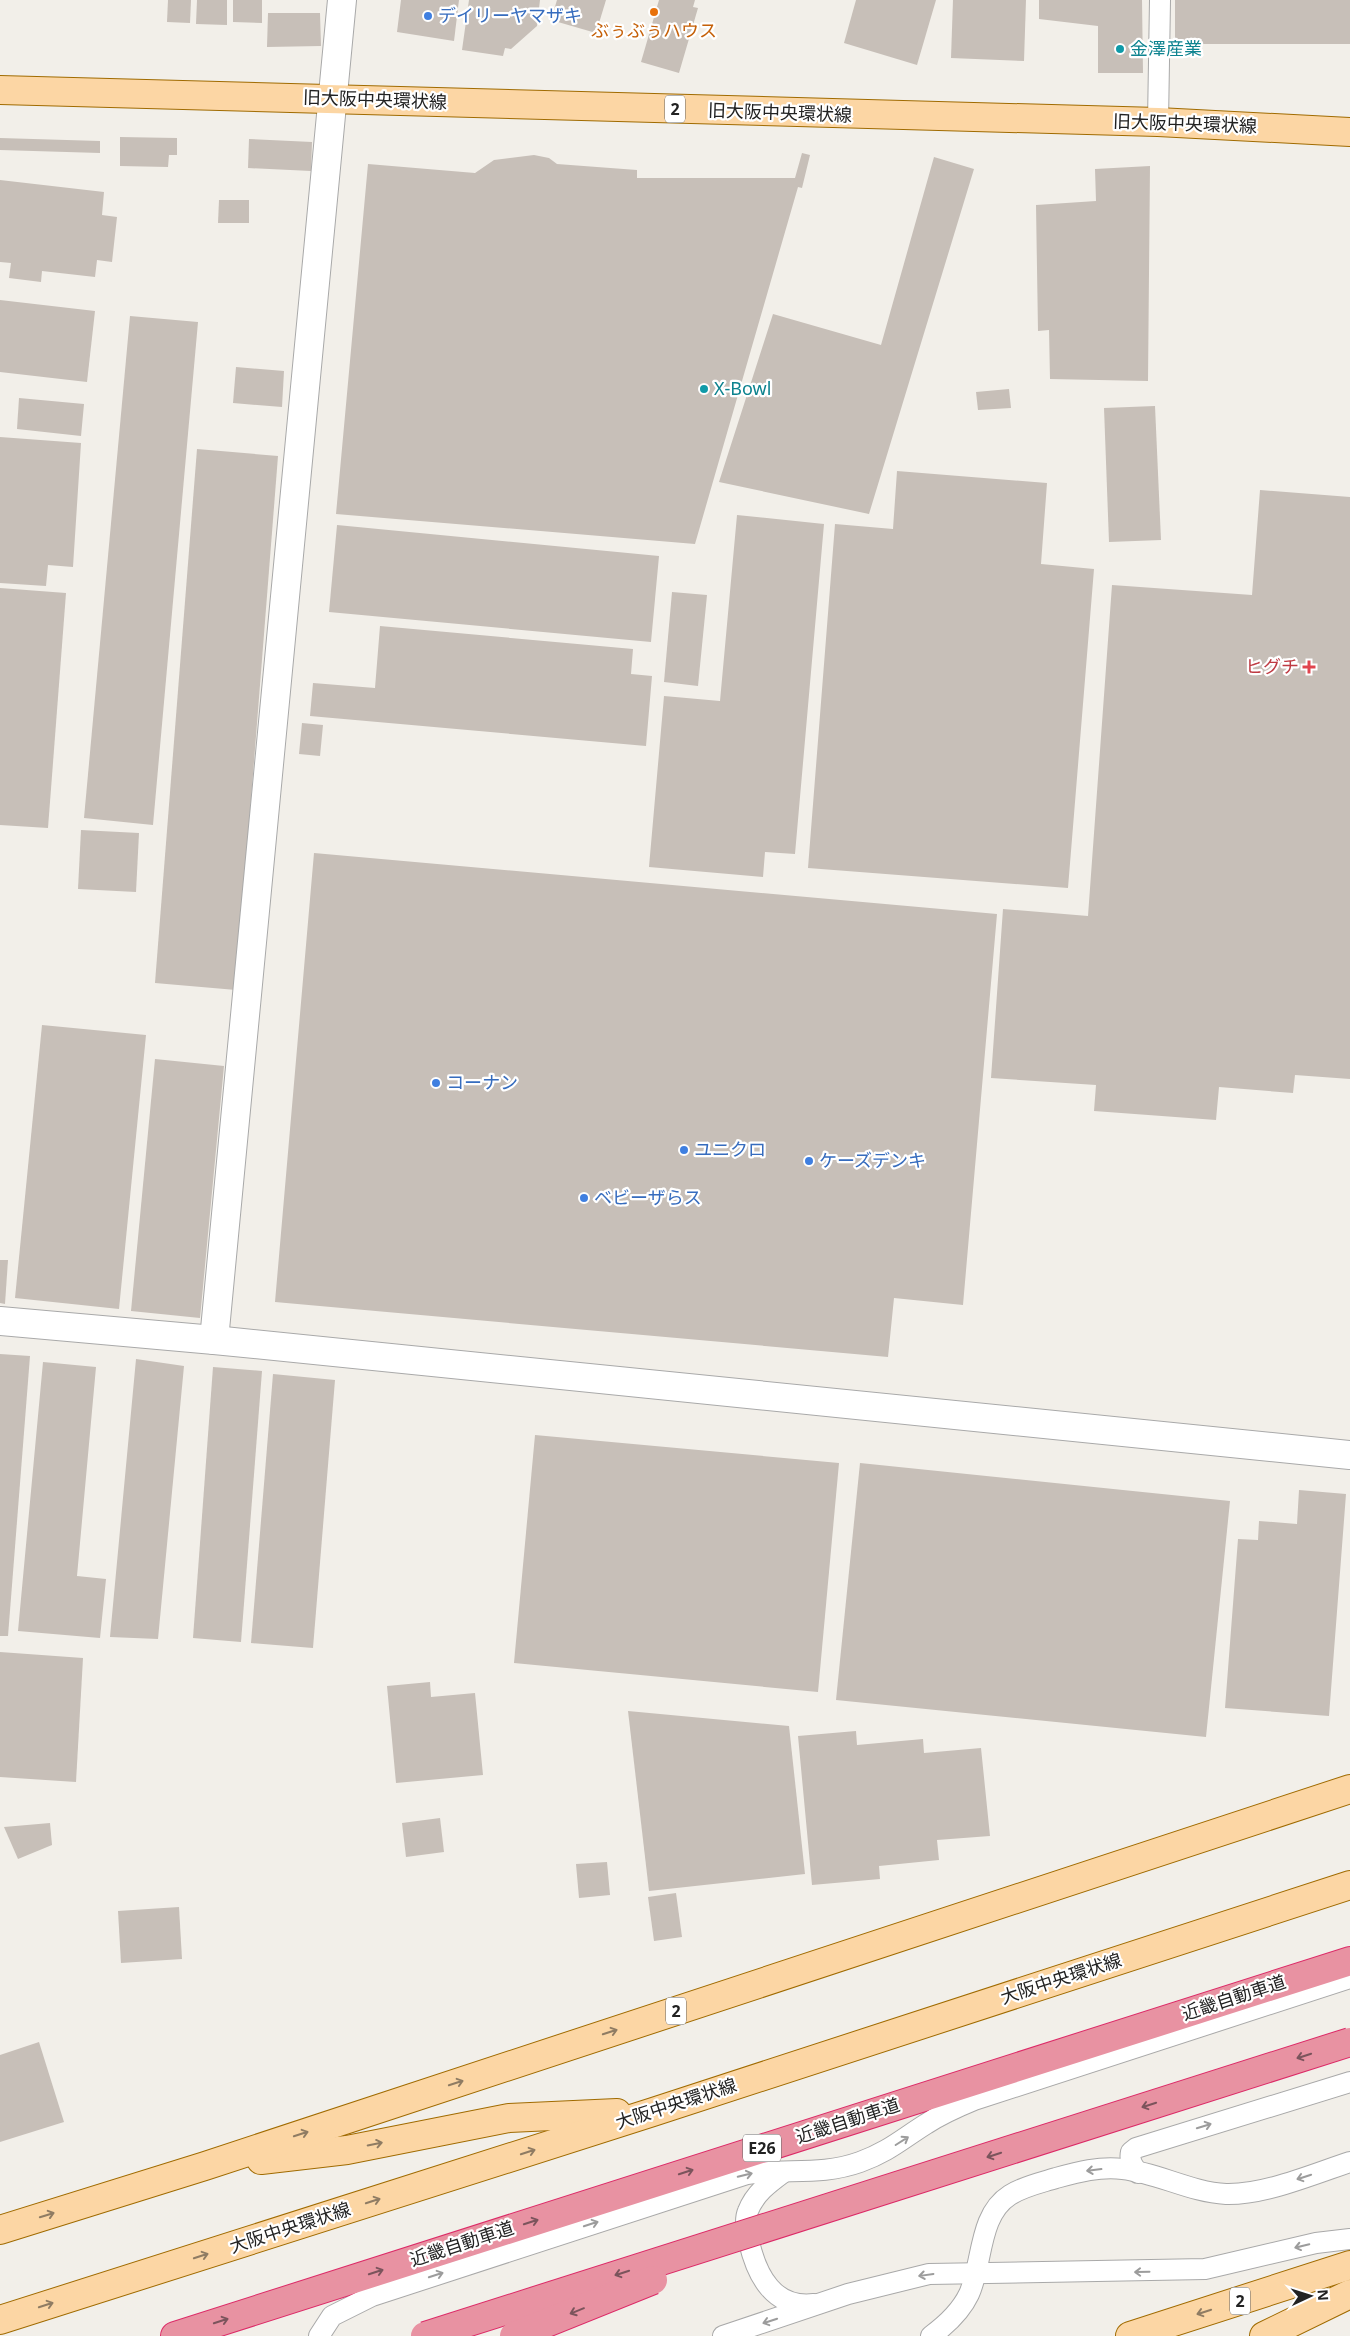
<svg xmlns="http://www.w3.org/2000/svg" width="1350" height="2336" font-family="'Noto Sans','Noto Sans JP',sans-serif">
<rect width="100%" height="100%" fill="#f2efe9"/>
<!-- building -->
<g fill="#c7bfb8">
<path d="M168,0H191L190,23L167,22Z"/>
<path d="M197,0H227V25L196,24Z"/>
<path d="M233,0H262V23L233,22Z"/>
<path d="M401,0H459L454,41L397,32Z"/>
<path d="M469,0H540L537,26L511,49L505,48L503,56L462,50Z"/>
<path d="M557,0H606L596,33L551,20Z"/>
<path d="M659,0H695L693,7L698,8L679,73L641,62Z"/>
<path d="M856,0H936L917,65L844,43Z"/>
<path d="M953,0H1026L1024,61L951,58Z"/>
<path d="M1039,0H1142L1143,73H1098V26L1039,19Z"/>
<rect x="1175" y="0" width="175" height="44"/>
<path d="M268,13H320L321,46L267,47Z"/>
<path d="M120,137L177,138V155H169L168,167L120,166Z"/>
<path d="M0,138L100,141V153L0,150Z"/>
<path d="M249,139L312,142L311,171L248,168Z"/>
<path d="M802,153L810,155L802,188L798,187L695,544L336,514L368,164L475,173L494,160L534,155L549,158L557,164L637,170V178H795Z"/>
<path d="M934,157L974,169L869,514L719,482L773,314L881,345Z"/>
<path d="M1150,166L1148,381L1050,379L1049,330L1038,331L1036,205L1096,201L1095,169Z"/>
<path d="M0,180L104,192L102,215L117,217L112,262L97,260L95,277L42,271L41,282L9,278L11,263L0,262Z"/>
<path d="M219,200H249V223H218Z"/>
<path d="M0,300L95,311L87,382L0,372Z"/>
<path d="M130,316L198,322L153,825L84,818Z"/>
<path d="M236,367L284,371L282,407L233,403Z"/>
<path d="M1009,389L1011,408L978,410L976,392Z"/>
<path d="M19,398L84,404L81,436L17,429Z"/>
<path d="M1155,406L1161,540L1109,542L1104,408Z"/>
<path d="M0,437L81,443L73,567L48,565L46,586L0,583Z"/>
<path d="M197,449L278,456L236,990L155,983Z"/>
<path d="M897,471L1047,483L1041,564L1094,569L1068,888L808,868L835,524L893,529Z"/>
<path d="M1260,490L1350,497V1079L1295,1075L1293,1093L1219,1087L1216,1120L1094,1111L1096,1085L991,1078L1003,909L1088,916L1112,585L1252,595Z"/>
<path d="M737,515L824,524L795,854L765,852L763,877L649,867L664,696L720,701Z"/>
<path d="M337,525L659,556L651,642L329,612Z"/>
<path d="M0,588L66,593L48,828L0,825Z"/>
<path d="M672,592L707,595L698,686L664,682Z"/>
<path d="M380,626L633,649L631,674L652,676L646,746L310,716L313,683L375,688Z"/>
<path d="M302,723L323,725L320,756L299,754Z"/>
<path d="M81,830L139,833L136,892L78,889Z"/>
<path d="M314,853L997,914L963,1305L894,1298L888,1357L275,1302Z"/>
<path d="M42,1025L146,1035L119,1309L15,1298Z"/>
<path d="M155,1059L224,1066L200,1318L131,1311Z"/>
<path d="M0,1260H8L5,1304L0,1303Z"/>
<path d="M0,1354L30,1356L8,1636H0Z"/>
<path d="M136,1359L184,1366L158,1639L110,1637Z"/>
<path d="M43,1362L96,1367L77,1576L106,1579L100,1638L18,1631Z"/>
<path d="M213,1367L262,1371L241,1642L193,1638Z"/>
<path d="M273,1374L335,1380L313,1648L251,1643Z"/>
<path d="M535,1435L839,1463L818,1692L514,1663Z"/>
<path d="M860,1463L1230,1501L1206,1737L836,1700Z"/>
<path d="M1299,1490L1346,1494L1329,1716L1225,1708L1238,1539L1258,1540L1259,1521L1297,1524Z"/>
<path d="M0,1652L83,1658L76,1782L0,1777Z"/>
<path d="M430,1682L431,1697L475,1693L483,1775L396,1783L387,1686Z"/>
<path d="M628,1711L789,1726L805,1874L649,1891Z"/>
<path d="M856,1731L857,1745L923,1739L924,1753L981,1748L990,1836L937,1840L939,1860L879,1866L880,1879L812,1885L798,1736Z"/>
<path d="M440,1818L444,1852L406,1857L402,1823Z"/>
<path d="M50,1823L52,1845L18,1859L4,1827Z"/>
<path d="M607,1862L610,1895L579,1898L576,1864Z"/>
<path d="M676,1893L682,1937L654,1941L648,1897Z"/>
<path d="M179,1907L182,1959L121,1963L118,1911Z"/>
<path d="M39,2042L64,2122L0,2142V2055Z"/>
</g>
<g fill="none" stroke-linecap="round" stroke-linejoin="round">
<!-- lane casing -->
<g stroke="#a9a9a9" stroke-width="22">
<g id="lane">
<path d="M1158,122L1160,0"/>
<path d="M784,2172C769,2183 755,2193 748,2211C744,2220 747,2233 749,2242C757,2276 774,2309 814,2304"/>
<path d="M1138,2173C1133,2166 1129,2161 1131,2152L1136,2148L1350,2082"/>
<path d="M319,2336L332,2316L372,2296L747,2174C787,2168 821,2176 860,2162C888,2152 902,2139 926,2124C941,2114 957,2107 974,2100L1350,1978"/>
<path d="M723,2336L848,2294L929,2274L1205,2269L1316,2243L1350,2239"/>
<path d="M931,2336C946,2325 961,2311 969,2294C983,2264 978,2215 1010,2195C1024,2186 1040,2183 1056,2178C1078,2172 1100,2166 1123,2169C1158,2173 1190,2192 1226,2194C1265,2195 1313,2174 1350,2162"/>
</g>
</g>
<!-- street casing -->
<g stroke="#a9a9a9" stroke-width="30">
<g id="street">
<path d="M0,1321L214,1340L1350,1455"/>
<path d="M214,1340L342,0"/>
</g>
</g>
<!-- primary casing -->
<g stroke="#a06b00" stroke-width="30">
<g id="primary">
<path d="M0,90L1158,122L1350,132"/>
<path d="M261,2160L347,2150L509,2118L617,2113"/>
<path d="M0,2230L205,2166L1350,1789"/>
<path d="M0,2320L653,2112L1350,1885"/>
<path d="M1130,2336L1350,2265"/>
<path d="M1264,2336L1350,2294"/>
</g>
</g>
<!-- highway casing -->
<g stroke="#dc2a67" stroke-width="30">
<path id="highway" d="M175,2336L1350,1961"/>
</g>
<!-- lane -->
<use href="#lane" stroke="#fff" stroke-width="20"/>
<!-- street -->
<use href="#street" stroke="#fff" stroke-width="28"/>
<!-- primary -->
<use href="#primary" stroke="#fcd6a4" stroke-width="28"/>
<!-- highway -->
<use href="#highway" stroke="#e892a2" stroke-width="28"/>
<!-- highway-bridge casing -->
<g stroke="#dc2a67" stroke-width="30" stroke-linecap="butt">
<g id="highway-bridge">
<path d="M425,2336L1350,2042"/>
<path d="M514,2336L653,2280"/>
</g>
</g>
<!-- highway-bridge -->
<use href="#highway-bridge" stroke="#e892a2" stroke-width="28"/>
</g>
<!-- one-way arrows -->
<defs><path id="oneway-shaft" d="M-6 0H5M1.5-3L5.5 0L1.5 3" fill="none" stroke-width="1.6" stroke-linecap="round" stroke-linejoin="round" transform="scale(1.25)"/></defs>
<g stroke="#8f7c63">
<use href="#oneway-shaft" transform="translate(610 2032) rotate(-18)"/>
<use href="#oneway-shaft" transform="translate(456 2083) rotate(-18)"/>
<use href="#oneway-shaft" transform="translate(301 2134) rotate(-18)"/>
<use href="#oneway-shaft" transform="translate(375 2144) rotate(-11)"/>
<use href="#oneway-shaft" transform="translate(528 2152) rotate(-18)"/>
<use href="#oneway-shaft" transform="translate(373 2201) rotate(-18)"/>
<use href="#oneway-shaft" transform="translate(47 2215) rotate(-17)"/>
<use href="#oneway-shaft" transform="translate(201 2256) rotate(-18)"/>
<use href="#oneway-shaft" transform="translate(46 2305) rotate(-18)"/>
<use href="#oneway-shaft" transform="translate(1204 2312) rotate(162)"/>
</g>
<g stroke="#7b545c">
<use href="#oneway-shaft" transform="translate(1304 2056) rotate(162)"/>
<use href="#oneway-shaft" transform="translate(1149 2105) rotate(162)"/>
<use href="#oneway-shaft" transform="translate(994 2155) rotate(162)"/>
<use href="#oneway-shaft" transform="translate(686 2172) rotate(-18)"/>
<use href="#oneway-shaft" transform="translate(531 2222) rotate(-18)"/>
<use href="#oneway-shaft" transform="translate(376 2272) rotate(-18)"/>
<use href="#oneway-shaft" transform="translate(622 2273) rotate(162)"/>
<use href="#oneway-shaft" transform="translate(577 2311) rotate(158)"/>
<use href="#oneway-shaft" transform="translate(221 2321) rotate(-18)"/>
</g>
<g stroke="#9c9c9c">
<use href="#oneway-shaft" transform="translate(1204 2126) rotate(-17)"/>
<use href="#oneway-shaft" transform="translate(902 2141) rotate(-32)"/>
<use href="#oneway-shaft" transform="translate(1094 2170) rotate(173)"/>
<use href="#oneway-shaft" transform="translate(745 2175) rotate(-14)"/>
<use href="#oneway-shaft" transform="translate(1304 2177) rotate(162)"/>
<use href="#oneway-shaft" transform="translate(591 2224) rotate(-18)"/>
<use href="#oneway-shaft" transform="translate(1302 2246) rotate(167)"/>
<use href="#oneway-shaft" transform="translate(1142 2272) rotate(179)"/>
<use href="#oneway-shaft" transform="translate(436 2275) rotate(-18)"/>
<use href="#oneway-shaft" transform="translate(926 2275) rotate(172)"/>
<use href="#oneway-shaft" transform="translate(770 2321) rotate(162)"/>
</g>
<!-- markers -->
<circle fill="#e8710a" stroke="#fff" stroke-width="2" cx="654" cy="12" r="5"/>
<g fill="#3f7fe0" stroke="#fff" stroke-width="2">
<circle cx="428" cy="16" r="5"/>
<circle cx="436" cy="1083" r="5"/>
<circle cx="684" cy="1150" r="5"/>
<circle cx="809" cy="1161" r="5"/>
<circle cx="584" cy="1198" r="5"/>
</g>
<g fill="#0f9aa8" stroke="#fff" stroke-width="2">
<circle cx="1120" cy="49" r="5"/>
<circle cx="704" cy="389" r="5"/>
</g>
<path fill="#e0444e" stroke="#fff" stroke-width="2" d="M1306.5 659.5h5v5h5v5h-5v5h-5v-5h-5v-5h5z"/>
<g text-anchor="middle" stroke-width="4.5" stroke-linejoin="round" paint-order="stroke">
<!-- shield labels -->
<g fill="#fff" stroke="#646464" stroke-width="1">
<rect x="665" y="95.5" width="20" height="27" rx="4"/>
<rect x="666" y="1997.5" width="20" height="27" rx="4"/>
<rect x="743" y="2134.5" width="38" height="27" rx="4"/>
<rect x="1230" y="2287.5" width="20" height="27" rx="4"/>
</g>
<g font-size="16" font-weight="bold" fill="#222">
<text x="675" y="115">2</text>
<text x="676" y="2017">2</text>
<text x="762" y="2154">E26</text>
<text x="1240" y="2307">2</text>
</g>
<!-- shop labels -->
<g font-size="18" fill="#366cbe" stroke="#fff" text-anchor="start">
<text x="438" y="22">デイリーヤマザキ</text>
<text x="446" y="1089">コーナン</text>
<text x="694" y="1156">ユニクロ</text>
<text x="819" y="1167">ケーズデンキ</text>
<text x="594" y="1204">ベビーザらス</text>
</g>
<!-- food labels -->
<g font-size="18" fill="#c56008" stroke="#fff">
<text x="654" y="37">ぶぅぶぅハウス</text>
</g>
<!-- culture labels -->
<g font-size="18" fill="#0d838f" stroke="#fff" text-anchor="start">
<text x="1130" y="55">金澤産業</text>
<text x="714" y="395">X-Bowl</text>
</g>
<!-- street labels -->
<g font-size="18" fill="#222" stroke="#fff">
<text transform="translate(375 100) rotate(2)" y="6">旧大阪中央環状線</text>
<text transform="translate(780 113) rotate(2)" y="6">旧大阪中央環状線</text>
<text transform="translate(1185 124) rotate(2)" y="6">旧大阪中央環状線</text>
<text transform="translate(1061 1979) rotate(-18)" y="6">大阪中央環状線</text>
<text transform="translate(1234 1998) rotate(-18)" y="6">近畿自動車道</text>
<text transform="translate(676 2104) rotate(-18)" y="6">大阪中央環状線</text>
<text transform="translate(848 2121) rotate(-18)" y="6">近畿自動車道</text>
<text transform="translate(290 2228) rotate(-18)" y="6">大阪中央環状線</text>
<text transform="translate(462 2244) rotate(-18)" y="6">近畿自動車道</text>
</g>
<!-- health labels -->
<g font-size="18" fill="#be3a42" stroke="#fff" text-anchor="end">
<text x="1299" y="673">ヒグチ</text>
</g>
</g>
<!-- north arrow -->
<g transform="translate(1310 2296) rotate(86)" stroke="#ffffff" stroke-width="4" paint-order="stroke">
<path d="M0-4L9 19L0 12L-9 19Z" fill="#222222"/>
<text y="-8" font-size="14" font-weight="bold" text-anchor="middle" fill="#222222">N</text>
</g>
</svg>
